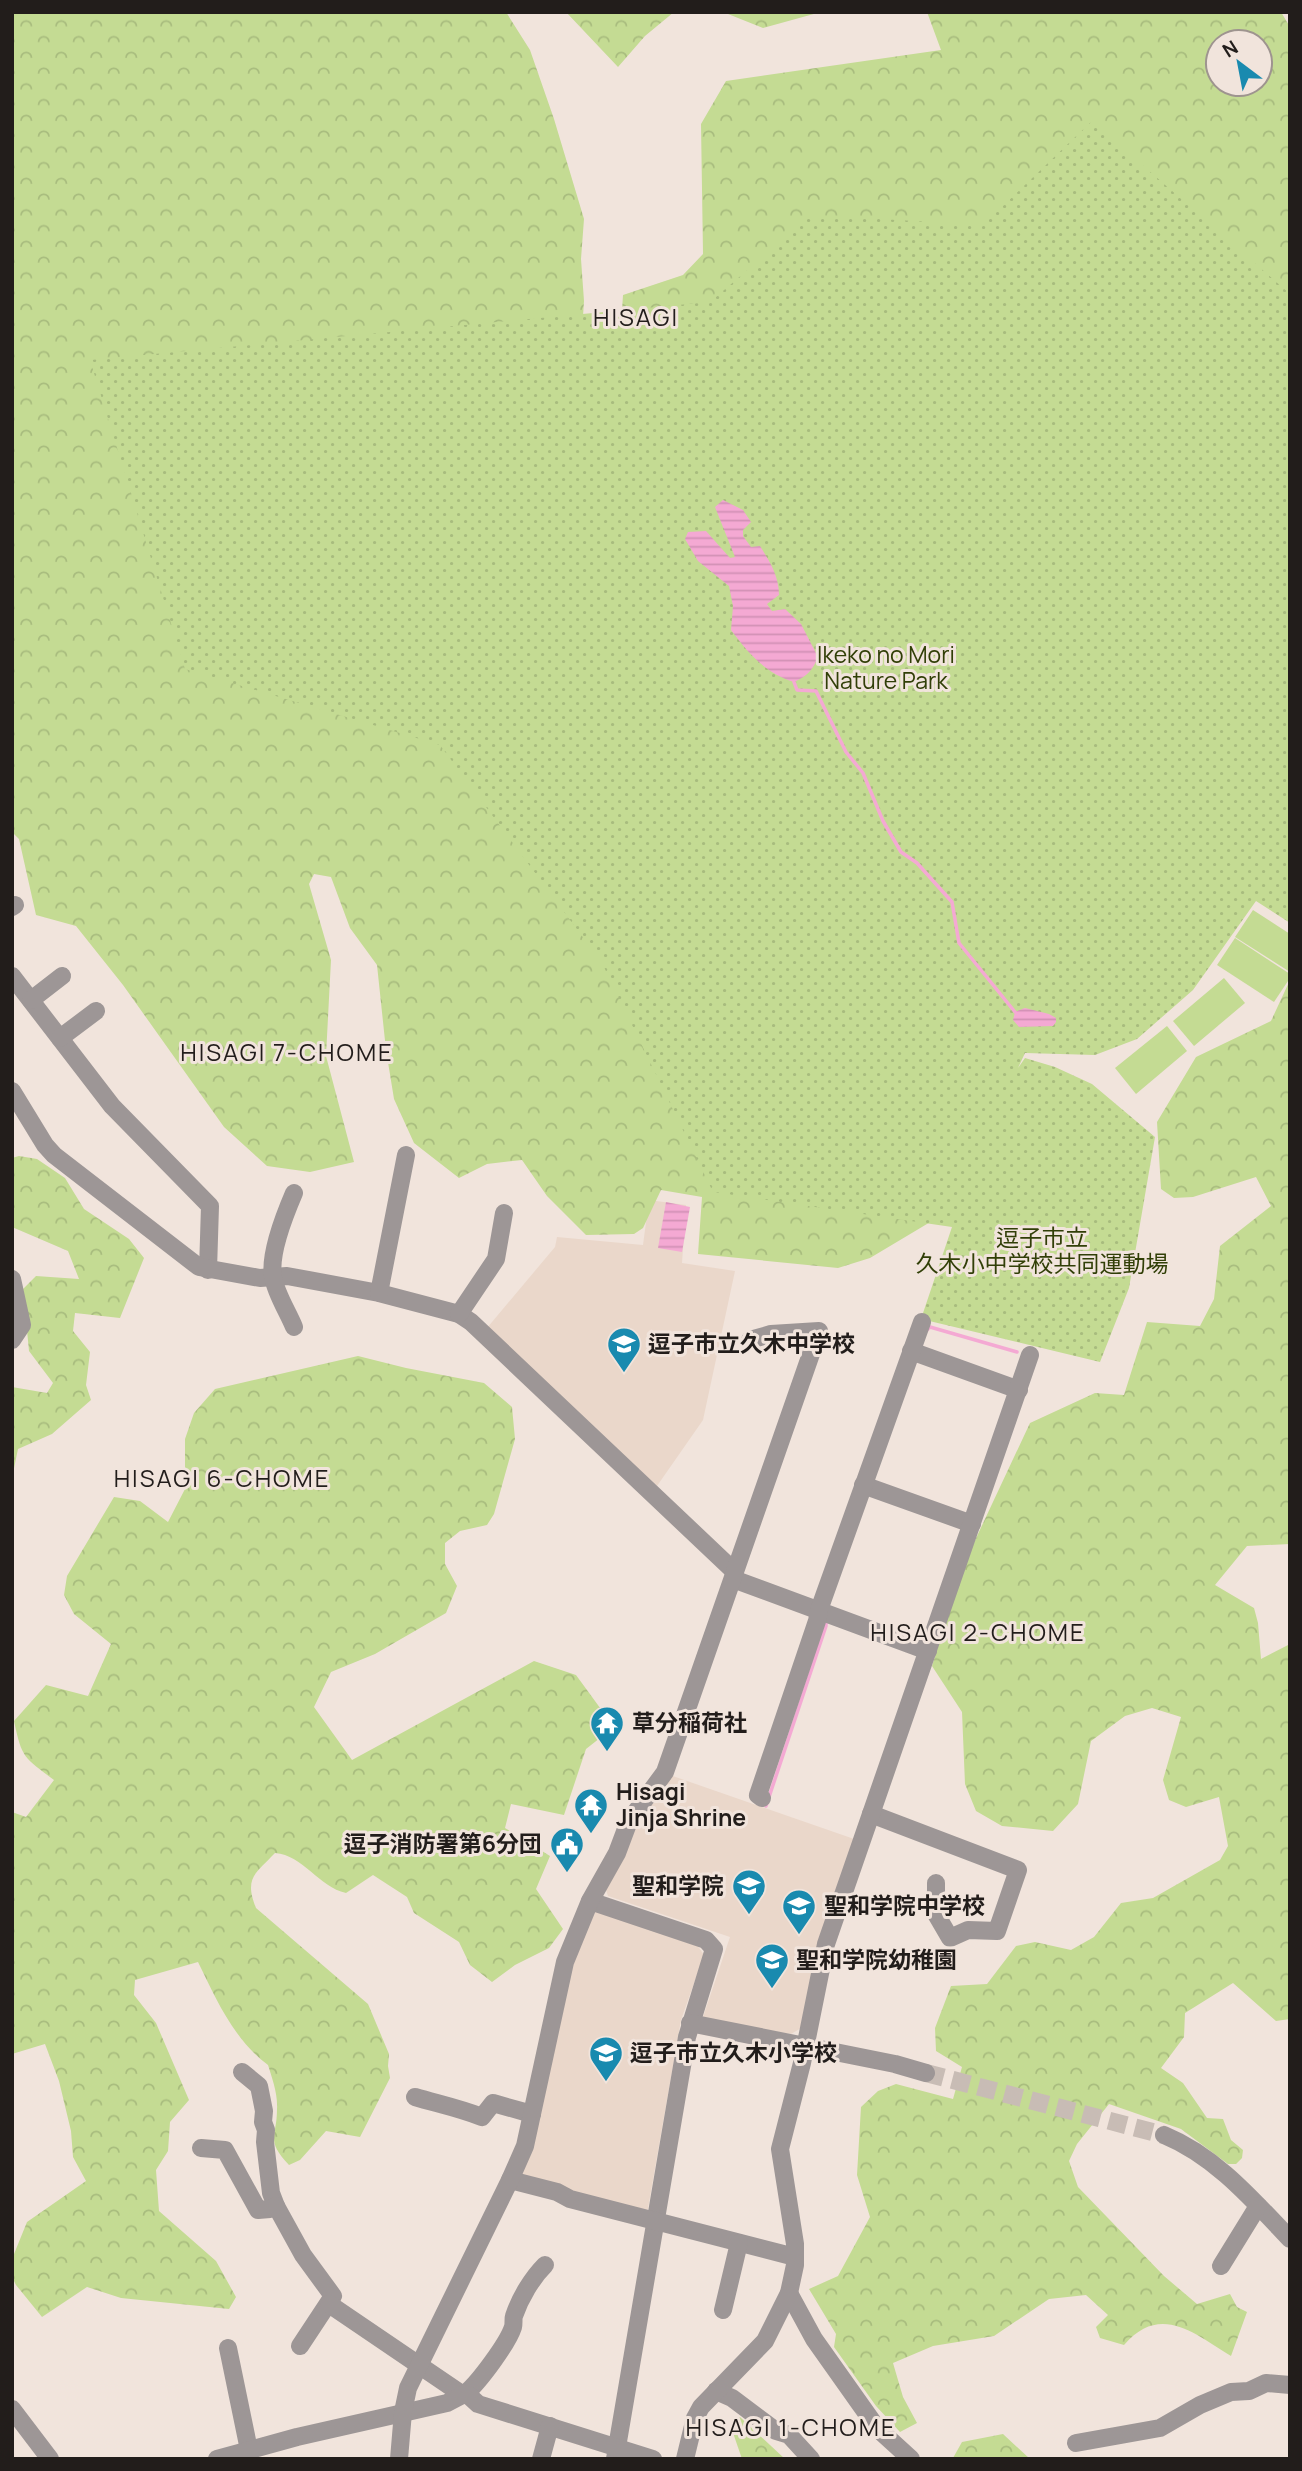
<svg xmlns="http://www.w3.org/2000/svg" width="1302" height="2471" font-family="Manrope,'Noto Sans JP',sans-serif">
<defs>
<pattern id="forest-crowns" width="20" height="18" patternUnits="userSpaceOnUse" patternTransform="scale(1.75)"><rect width="20" height="18" fill="#c4db93"/><path d="M2 6a3 3 0 1 1 6 0M12 15a3 3 0 1 1 6 0" fill="none" stroke="#a8bc7e"/></pattern>
<pattern id="park-dots" width="8" height="8" patternUnits="userSpaceOnUse" patternTransform="scale(1.75)"><rect width="8" height="8" fill="#c4db93"/><path d="M2 2h.1M6 6h.1" fill="none" stroke="#a8bc7e" stroke-width="1.8" stroke-linecap="round"/></pattern>
<pattern id="water-rules" width="6" height="5" patternUnits="userSpaceOnUse" patternTransform="scale(1.75)"><rect width="6" height="5" fill="#f4a9d3"/><path d="M0 2.5h6" fill="none" stroke="#d191b5"/></pattern>
</defs>
<rect width="100%" height="100%" fill="#f1e4dc"/>
<!-- built -->
<g fill="#ead7ca">
<path d="M649,1200L686,1205L682,1263L735,1271L703,1420L657,1486L487,1328L555,1247L557,1237L643,1245Z"/>
<path d="M667,1774L857,1840L803,2027L791,2034L702,2020L730,1937L608,1896L605,1887L634,1823Z"/>
<path d="M593,1908L695,1942L704,1955L681,2020L647,2214L525,2179L520,2172L556,2014Z"/>
</g>
<!-- grass -->
<g fill="#c4db93">
<path d="M1253,910L1290,934V972L1235,937Z"/>
<path d="M1235,938L1290,974V978L1274,1002L1217,965Z"/>
<path d="M1224,978L1245,1003L1194,1046L1173,1021Z"/>
<path d="M1167,1026L1187,1051L1136,1094L1115,1068Z"/>
</g>
<!-- forest -->
<g fill="url(#forest-crowns)" fill-rule="evenodd">
<path d="M12,12H506L530,50L554,119L584,219L581,259L584,301L580,362L932,1221L870,1258L838,1268L698,1254L702,1197L661,1190L643,1228L634,1234L586,1235L547,1196L522,1160L487,1164L459,1178L414,1143L394,1099L386,1050L377,965L350,928L331,877L314,874L309,884L331,960L326,1056L354,1162L310,1172L267,1166L224,1127L123,985L76,926L36,915L19,839L12,832Z"/>
<path d="M566,12H674L645,36L618,67Z"/>
<path d="M723,12H821L763,28Z"/>
<path d="M927,12H1281L1290,27V751L619,355L623,295L683,275L703,254L701,124L726,81L941,50ZM1218,42H1260V84H1218Z"/>
<path d="M1290,980V1544L1247,1546L1215,1585L1254,1608L1258,1623L1261,1659L1290,1644V2019L1276,2021L1233,1983L1185,2013L1184,2037L1161,2068L1183,2083L1207,2118L1223,2119L1231,2140L1243,2150L1242,2158L1236,2164H1228L1181,2129L1109,2104L1077,2144L1069,2161L1078,2187L1164,2276L1197,2304L1230,2294L1237,2307L1247,2312L1231,2356C1194,2333 1160,2303 1124,2345L1100,2338L1096,2327L1108,2315L1086,2295L1049,2299L994,2336L933,2346L893,2363L903,2397L917,2423L900,2432L876,2406L834,2347L836,2334L809,2289L838,2276L870,2217L857,2175L861,2107L878,2091L896,2084L953,2099L962,2067L936,2051L935,2028L951,1986L987,1984L1016,1946L1035,1942L1071,1950L1094,1937L1121,1903L1153,1898L1220,1860L1228,1846L1219,1797L1186,1807L1169,1800L1163,1780L1181,1717L1152,1708L1125,1716L1091,1741L1078,1804L1053,1831L1002,1826L976,1811L965,1784L962,1712L932,1666L963,1566L1030,1423L1095,1393L1124,1395L1147,1322L1200,1326L1214,1299L1220,1246L1271,1206L1256,1177L1193,1197L1174,1198L1161,1189L1157,1122L1196,1057L1271,1021Z"/>
<path d="M19,1156L37,1159L65,1178L84,1209L129,1239L144,1258L120,1318L75,1313L73,1331L90,1352L86,1385L91,1400L52,1434L18,1449L12,1478V1387L47,1393L53,1383L29,1351L23,1289L36,1276L79,1279L68,1251L12,1227V1158Z"/>
<path d="M358,1356L406,1368L484,1383L512,1407L515,1439L494,1514L487,1525L460,1531L445,1543V1564L457,1586L446,1613L375,1654L331,1672L314,1707L352,1760L534,1661L576,1675L614,1727L586,1749L564,1815L511,1804L505,1828L550,1856L536,1889L563,1929L549,1948L515,1965L492,1982L470,1965L459,1942L414,1913L407,1897L373,1875L346,1893C319,1887 303,1855 275,1853C255,1874 244,1878 256,1908L368,2004L389,2054L388,2066L390,2078L360,2137L326,2131L300,2160L289,2165C265,2139 277,2138 277,2109C278,2094 272,2078 268,2065C234,2040 216,1999 198,1962L135,1980L134,1995L156,2023L189,2100L170,2122L168,2151L156,2170L159,2211L216,2261L236,2297L229,2309L121,2298L87,2287L42,2317L16,2285L12,2277V2259L27,2222L86,2181L73,2157L71,2131L59,2081L45,2044L12,2054V1812L26,1817L54,1780C24,1757 22,1759 14,1721L46,1685L88,1696L111,1644L74,1614L64,1595L67,1576L114,1497L140,1501L168,1522L185,1489V1439L194,1413L215,1389Z"/>
<path d="M740,2417L785,2459H742L730,2424Z"/>
<path d="M1003,2434L1030,2459L953,2458L962,2442Z"/>
</g>
<!-- park -->
<path fill="url(#park-dots)" d="M1092,121L1290,294V923L1256,901L1193,990L1137,1039L1095,1055L1025,1053L1018,1068L1025,1058L1055,1067L1092,1084L1155,1137L1129,1288L1100,1362L921,1319L952,1227L713,1192L602,963L440,745L185,669L90,360L710,302L812,215L983,225Z"/>
<!-- water -->
<g fill="url(#water-rules)">
<path d="M723,500L743,510L751,522L743,530V536L751,547L760,546C770,562 779,576 779,595L767,604L772,611L785,609L801,624L818,657C813,670 807,676 794,682C765,673 749,654 731,630L733,606L729,586L698,561L685,539L688,532L706,531L730,558L735,557L715,507Z"/>
<path d="M1025,1008L1049,1014L1056,1018V1022L1053,1026L1019,1027L1013,1020L1015,1012Z"/>
<path d="M666,1202L690,1207L682,1252L658,1248Z"/>
</g>
<g fill="none" stroke-linecap="round" stroke-linejoin="round">
<!-- stream -->
<g stroke="#f4a9d3" stroke-width="3.5">
<path d="M794,682L797,690L816,691L846,752L863,773L883,821L901,852L917,863L952,902L959,943L1015,1012"/>
<path d="M927,1330L930,1327L1017,1352"/>
<path d="M766,1806L826,1626V1618"/>
</g>
<!-- minor-tunnel -->
<path stroke="#c8bcb5" stroke-width="18" stroke-dasharray="18 9" stroke-linecap="butt" d="M926,2073L1164,2135"/>
<!-- minor -->
<g stroke="#9d9696" stroke-width="18">
<path d="M12,907L15,905"/>
<path d="M12,976L112,1106L210,1206L208,1270"/>
<path d="M31,1000L62,976"/>
<path d="M60,1038L96,1011"/>
<path d="M12,1091L45,1145L54,1155L199,1267L260,1278L287,1276L379,1293L459,1314L471,1322L735,1572"/>
<path d="M294,1193C285,1214 269,1254 273,1277C276,1294 288,1312 294,1327"/>
<path d="M12,1279L22,1325L12,1340"/>
<path d="M379,1293L406,1155"/>
<path d="M459,1314L496,1259L504,1213"/>
<path d="M911,1351L1019,1390"/>
<path d="M863,1485L972,1524"/>
<path d="M733,1579L928,1651"/>
<path d="M762,1798L758,1795L817,1621L819,1610L922,1322"/>
<path d="M871,1814L1018,1870L997,1931L968,1930L950,1938L936,1914V1883"/>
<path d="M590,1901L706,1940L714,1949L687,2037L615,2459"/>
<path d="M690,2023L895,2064L926,2073"/>
<path d="M242,2072L259,2086L264,2111L263,2122L266,2130L265,2142L271,2193L276,2206"/>
<path d="M415,2097C439,2104 459,2108 482,2117L493,2103L532,2114"/>
<path d="M1164,2135C1215,2156 1252,2199 1290,2239"/>
<path d="M201,2148L225,2150L258,2210L270,2209L276,2206L303,2255L333,2296L300,2346"/>
<path d="M510,2180L557,2192L570,2199L795,2257"/>
<path d="M1221,2266L1258,2206"/>
<path d="M789,2293L814,2339L877,2428L911,2459"/>
<path d="M329,2304L463,2395"/>
<path d="M723,2310L739,2243"/>
<path d="M228,2348L249,2450"/>
<path d="M716,2391L732,2398L776,2431L789,2435L811,2459"/>
<path d="M466,2393C479,2382 508,2343 513,2327C514,2323 513,2319 514,2316C520,2298 532,2278 545,2265"/>
<path d="M12,2409L50,2459"/>
<path d="M1076,2443L1160,2428L1200,2405L1231,2392L1249,2391L1266,2383L1290,2385"/>
<path d="M217,2459L297,2437L447,2403L466,2393L478,2404L653,2459"/>
<path d="M399,2459L403,2412L408,2388L510,2180L525,2146L565,1962L590,1901L617,1853L629,1821L665,1772L819,1331L771,1334L750,1340"/>
<path d="M541,2459L550,2426"/>
<path d="M685,2459L695,2418L701,2407L765,2341L789,2293L795,2265V2244L780,2149L802,2063L826,1944L1030,1355"/>
</g>
</g>
<!-- icons -->
<defs>
<g id="school-pin" transform="scale(1.75)"><path d="M0 17L-7.5 6A9.5 9.5 0 1 1 7.5 6Z" fill="#198aaf" stroke="#f1e4dc"/><path d="M0-5L7-2L0 1L-7-2ZM-4 1L0 2.5L4 1V4Q0 6-4 4Z" fill="#fff"/></g>
<g id="temple-pin" transform="scale(1.75)"><path d="M0 17L-7.5 6A9.5 9.5 0 1 1 7.5 6Z" fill="#198aaf" stroke="#f1e4dc"/><path d="M0-6L5-2H3V0L6.5 2.5H4V6H1.5V3h-3V6H-4V2.5H-6.5L-3 0V-2H-5Z" fill="#fff"/></g>
<g id="civic-pin" transform="scale(1.75)"><path d="M0 17L-7.5 6A9.5 9.5 0 1 1 7.5 6Z" fill="#198aaf" stroke="#f1e4dc"/><path d="M-.6-6.5H3V-4.5H.6V-3L4-1V1h2V6H-6V1h2V-1L-.6-3ZM-1.2 2.5V6h2.4V2.5Z" fill="#fff"/></g>
</defs>
<g fill-rule="evenodd">
<use href="#school-pin" x="624" y="1344"/>
<use href="#temple-pin" x="607" y="1723"/>
<use href="#temple-pin" x="591" y="1805"/>
<use href="#civic-pin" x="567" y="1844"/>
<use href="#school-pin" x="749" y="1886"/>
<use href="#school-pin" x="799" y="1906"/>
<use href="#school-pin" x="772" y="1960"/>
<use href="#school-pin" x="606" y="2053"/>
</g>
<g text-anchor="middle" stroke-width="6" stroke-linejoin="round" paint-order="stroke">
<!-- park labels -->
<g font-size="23" fill="#313f07" stroke="#f1e4dc">
<text x="886" y="663">Ikeko no Mori<tspan x="886" dy="26">Nature Park</tspan></text>
<text x="1042" y="1246">逗子市立<tspan x="1042" dy="26">久木小中学校共同運動場</tspan></text>
</g>
<!-- poi labels -->
<g font-size="23" font-weight="bold" fill="#221d1b" stroke="#f1e4dc" text-anchor="start">
<text x="648" y="1352">逗子市立久木中学校</text>
<text x="632" y="1731">草分稲荷社</text>
<text x="616" y="1800">Hisagi<tspan x="616" dy="26">Jinja Shrine</tspan></text>
<text x="542" y="1852" text-anchor="end">逗子消防署第6分団</text>
<text x="724" y="1894" text-anchor="end">聖和学院</text>
<text x="824" y="1914">聖和学院中学校</text>
<text x="796" y="1968">聖和学院幼稚園</text>
<text x="630" y="2061">逗子市立久木小学校</text>
</g>
<!-- neighbourhood labels -->
<g font-size="24" letter-spacing="2" fill="#221d1b" stroke="#f1e4dc">
<text x="636" y="326">HISAGI</text>
<text x="287" y="1061">HISAGI 7-CHOME</text>
<text x="222" y="1487">HISAGI 6-CHOME</text>
<text x="978" y="1641">HISAGI 2-CHOME</text>
<text x="791" y="2436">HISAGI 1-CHOME</text>
</g>
</g>
<!-- border -->
<rect width="1302" height="2471" fill="none" stroke="#221d1b" stroke-width="28"/>
<!-- north arrow -->
<g transform="translate(1239 63) rotate(328)"><circle r="33" fill="#f1e4dc" stroke="#9e948f" stroke-width="2"/>
<path d="M0-5L12 26L0 18L-12 26Z" fill="#198aaf"/>
<text y="-10" font-size="19" font-weight="bold" text-anchor="middle" fill="#221d1b">N</text>
</g>
</svg>
